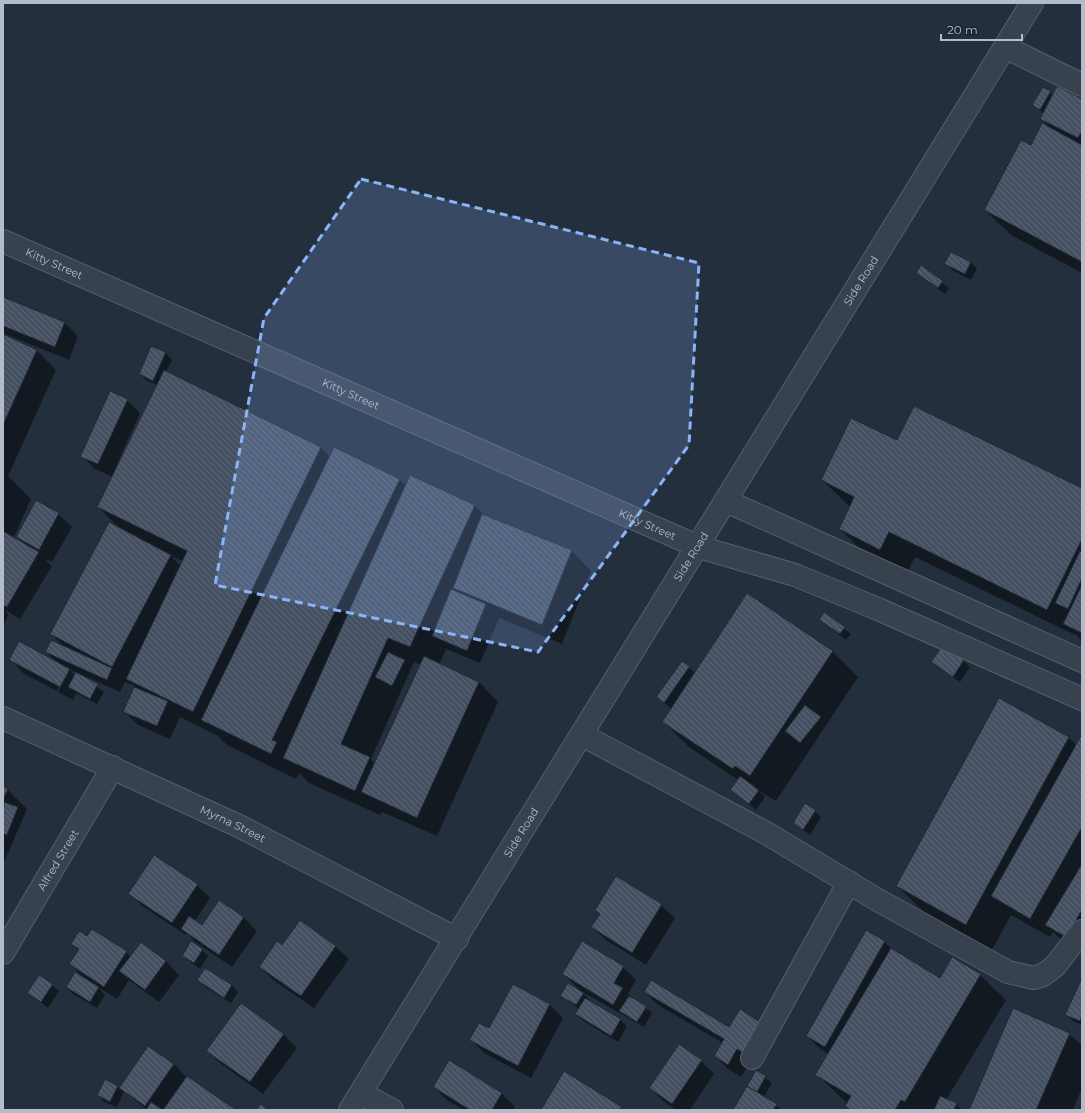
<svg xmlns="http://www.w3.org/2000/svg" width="1085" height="1113" font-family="Montserrat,sans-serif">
<defs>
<pattern id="building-back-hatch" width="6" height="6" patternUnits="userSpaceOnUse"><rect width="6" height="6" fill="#455162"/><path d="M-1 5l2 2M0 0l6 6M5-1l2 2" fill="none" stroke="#5d6877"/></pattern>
</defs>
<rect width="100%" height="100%" fill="#242f3e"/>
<!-- shadow -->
<g fill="#0007" fill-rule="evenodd">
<path d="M1050,92L1053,96L1082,100V273L1011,235L985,210L1031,146L1052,130L1042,119L1044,114L1033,105Z"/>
<path d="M971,262L977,269L971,280L952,270L946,264Z"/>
<path d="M921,267L949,288L945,294L917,273Z"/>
<path d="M3,298L65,323L78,336L69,360L5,334L4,336L37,351L56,370L8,476L31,499L14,537L24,543L17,536L58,514L72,527L52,562L45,559L52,566L20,619L5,610L8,615L3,628Z"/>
<path d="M152,347L166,353L172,360L166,372L321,448L330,457L335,448L400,480L406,486L474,505L485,516L572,551L591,571L562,644L499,618L480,663L446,649L439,665L479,682L498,702L437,836L382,812L380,815L309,783L299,773L296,779L227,745L218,736L180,717L170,739L138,725L125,712L138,690L132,684V685L125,682L120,692L87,677L86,679L104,692L97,704L76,693L73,700L58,692L69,672H67L57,691L23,673L10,659L56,662L46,652L64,647L51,633L119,528L98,507L113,477L95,469L82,456L127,400L140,413L117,464H119L157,385L146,380L140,374ZM171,556L183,561L181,566ZM414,662L421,665L375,764L371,759ZM70,670L77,673L75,676Z"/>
<path d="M898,441L1082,490V641L1074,633L1073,634L915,557L906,575L865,554L840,529L850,507L822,480Z"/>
<path d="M747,595L833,652L858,677L776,801L758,790L765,797L756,810L731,790L738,780L689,747L663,721L672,709L657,697L682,662L695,673Z"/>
<path d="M824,613L851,634L846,640L820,619Z"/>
<path d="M964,661L970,667L960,682L933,662Z"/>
<path d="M999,700L1069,738L1077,746L1082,736V944L1079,949L1060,938L1053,932L1050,937L1011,915L992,950L923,911L897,886Z"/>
<path d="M3,788L8,790L27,809L5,860H3Z"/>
<path d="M815,811L821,817L810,835L794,823Z"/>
<path d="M616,877L661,905L675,918L646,965L606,940L592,927L600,915L596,910Z"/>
<path d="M197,885L210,898L195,921L202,926L219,901L244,918L257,931L232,967L195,942L187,933L186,935L142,906L129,893Z"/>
<path d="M866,932L885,942L894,951L941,979L980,975L1006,1000L946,1100L956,1104L962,1110H850L846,1106L847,1103L816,1074L829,1054L820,1049L807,1036Z"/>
<path d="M87,938L126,952L131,957L166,961L179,975L159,1002L129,980L117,999L98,987L105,995L97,1008L73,994L67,987L84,978L70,964L79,951L72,944Z"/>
<path d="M282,946H335L349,959L314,1008L273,980L260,967Z"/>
<path d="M202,950L208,956L200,969L183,956Z"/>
<path d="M623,967L636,980L628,994L652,1013L644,1027L581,991L590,1000L589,1001L620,1020L627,1026L618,1042L583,1021L576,1014L579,1009L561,996L579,989L563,974Z"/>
<path d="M40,976L59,991L48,1008L28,992Z"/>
<path d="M198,980L232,985L238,992L231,1003L205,987Z"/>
<path d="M1082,980V1025L1073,1021L1067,1015Z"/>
<path d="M513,986L550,1005L563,1018L531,1078L484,1053L471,1040L490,1030Z"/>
<path d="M645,992L729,1028L763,1024L776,1037L759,1066L751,1061L741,1077L728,1069L715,1056L723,1043L658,1005Z"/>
<path d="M1069,1034L1082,1046V1088L1073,1110H970Z"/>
<path d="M284,1035L297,1048L263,1094L221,1064L208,1051Z"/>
<path d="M149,1047L174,1064L187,1078L235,1110H147L124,1091L117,1107L104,1102L98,1095L117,1086L120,1089Z"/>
<path d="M701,1061L714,1074L690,1110H676L663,1101L650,1088Z"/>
<path d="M449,1062L502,1094L515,1107L513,1110H464L447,1100L434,1087Z"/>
<path d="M757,1072L772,1083L764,1097L782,1110H734Z"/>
</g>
<!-- building -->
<g fill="url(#building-back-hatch)" stroke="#1f2835">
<path d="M1057,86L1082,99V131L1078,138L1040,119Z"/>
<path d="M1043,87L1051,91L1040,110L1032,105Z"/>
<path d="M1042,123L1082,145V262L984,210L1021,140L1031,145Z"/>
<path d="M951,252L971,262L965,274L944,264Z"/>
<path d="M921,265L943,281L938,288L916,273Z"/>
<path d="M3,297L65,322L55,347L3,326Z"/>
<path d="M3,334L37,350L3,425Z"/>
<path d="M151,346L166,352L153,381L139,374Z"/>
<path d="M164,370L321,447L193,712L126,679L187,551L97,507Z"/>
<path d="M110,391L128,399L98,464L80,457Z"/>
<path d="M914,406L1082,488V539L1047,610L889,532L880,550L839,529L854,497L821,480L851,418L897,440Z"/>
<path d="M334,447L400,479L272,740L277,742L271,754L201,720Z"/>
<path d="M410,475L475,505L410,647L388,638L341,744L370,757L355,791L283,758Z"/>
<path d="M36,500L59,513L39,550L16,537Z"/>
<path d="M482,514L572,550L542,625L453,588Z"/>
<path d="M109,522L171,555L112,667L50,634Z"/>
<path d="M3,531L39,552L7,607L3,605Z"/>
<path d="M1080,551L1082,552V578L1068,609L1055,603Z"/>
<path d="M1082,585V633L1063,624Z"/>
<path d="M451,589L486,604L467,651L432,636Z"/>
<path d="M747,593L833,651L750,776L735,766L733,769L662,722Z"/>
<path d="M824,612L845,627L840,634L819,620Z"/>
<path d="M51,640L112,668L107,680L45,652Z"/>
<path d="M19,641L70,669L60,687L9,660Z"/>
<path d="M943,645L964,660L953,677L931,662Z"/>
<path d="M388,652L405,660L392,686L375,677Z"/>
<path d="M424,656L479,682L417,818L361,792Z"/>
<path d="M682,661L690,666L664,703L656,697Z"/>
<path d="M76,672L98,684L90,699L68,687Z"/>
<path d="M134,687L168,701L157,726L123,712Z"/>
<path d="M999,698L1069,737L966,925L896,886Z"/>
<path d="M805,705L821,717L800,743L785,731Z"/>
<path d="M1082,734V827L1030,919L991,896Z"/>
<path d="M740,776L759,790L749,804L730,790Z"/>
<path d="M3,786L8,789L3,800Z"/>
<path d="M4,802L18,807L7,835L3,833Z"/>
<path d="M805,803L816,810L803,830L793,823Z"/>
<path d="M154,855L198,884L172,923L128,894Z"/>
<path d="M1082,864V910L1066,937L1045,925Z"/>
<path d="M616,876L662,904L632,953L591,927L600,914L595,910Z"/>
<path d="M219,900L244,917L219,955L181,929L189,916L202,925Z"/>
<path d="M300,920L336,946L301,996L259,967L277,941L282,945Z"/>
<path d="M92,929L127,951L104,987L69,964L79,949L71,944L79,931L87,936Z"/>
<path d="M866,930L885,941L825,1047L806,1036Z"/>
<path d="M191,941L203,949L194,963L182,956Z"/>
<path d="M582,941L624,966L614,983L623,988L613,1005L562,974Z"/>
<path d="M141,942L166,961L145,990L119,971Z"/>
<path d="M891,948L940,978L952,957L981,974L905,1102L901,1100L895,1110H851L845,1106L851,1096L815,1075Z"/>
<path d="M205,968L232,985L224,998L197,980Z"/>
<path d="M75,972L99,987L90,1002L66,987Z"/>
<path d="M39,975L53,984L41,1002L27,993Z"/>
<path d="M1082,978V1015L1080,1021L1065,1015Z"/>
<path d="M651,980L729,1027L740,1009L763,1024L745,1054L737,1049L728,1065L714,1056L724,1039L644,992Z"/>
<path d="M568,983L584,993L576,1005L560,996Z"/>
<path d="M513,984L550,1004L518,1066L469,1040L479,1023L489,1028Z"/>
<path d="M629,996L647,1006L637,1022L619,1011Z"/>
<path d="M585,998L621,1019L611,1036L575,1014Z"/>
<path d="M241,1003L284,1034L250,1082L206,1051Z"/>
<path d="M1013,1008L1070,1033L1036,1110H969Z"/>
<path d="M679,1044L702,1060L672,1104L649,1088Z"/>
<path d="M148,1046L174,1064L145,1106L119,1088Z"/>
<path d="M449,1060L502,1093L492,1110H470L433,1087Z"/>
<path d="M756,1070L766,1076L757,1092L747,1086Z"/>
<path d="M564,1071L622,1107L620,1110H541Z"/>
<path d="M187,1076L236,1110H163Z"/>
<path d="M105,1079L118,1086L110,1102L97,1095Z"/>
<path d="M747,1086L777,1104L773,1110H733Z"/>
<path d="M940,1096L957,1103L954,1110H934Z"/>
<path d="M151,1102L163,1110H146Z"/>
<path d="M261,1104L268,1110H256Z"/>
</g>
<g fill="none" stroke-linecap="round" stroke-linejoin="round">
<!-- minor casing -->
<g stroke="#565f6c" stroke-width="24">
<g id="minor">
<path d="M1005,47L1082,85"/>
<path id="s1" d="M3,241L699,547L795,575L878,609L1082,699"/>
<path d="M726,501L1082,661"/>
<path id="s2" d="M3,718L241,827L457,939"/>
<path d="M582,735L768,834L876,899L1008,972L1034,978L1043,975L1055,966L1082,931"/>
<path id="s3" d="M3,953L113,767"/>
<path d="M752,1058L849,882"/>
<path d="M361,1093L392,1110"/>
<path id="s4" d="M350,1110L1032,3"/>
</g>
</g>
<!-- minor -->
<use href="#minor" stroke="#38414e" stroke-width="22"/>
</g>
<!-- marked area -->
<path fill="#8ab4f8" fill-opacity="0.2" stroke="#8ab4f8" stroke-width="3" stroke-dasharray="8 5" stroke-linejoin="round" d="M361,179L699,263L689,445L538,652L215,585L264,318Z"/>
<g text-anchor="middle" stroke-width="3.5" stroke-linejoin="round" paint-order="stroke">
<!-- street labels -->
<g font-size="11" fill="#b4bcc9" stroke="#1d2633">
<text dy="4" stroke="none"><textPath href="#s1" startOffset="56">Kitty Street</textPath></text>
<text dy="4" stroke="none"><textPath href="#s4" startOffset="974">Side Road</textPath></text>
<text dy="4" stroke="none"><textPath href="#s1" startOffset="380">Kitty Street</textPath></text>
<text dy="4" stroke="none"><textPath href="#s1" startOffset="704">Kitty Street</textPath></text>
<text dy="4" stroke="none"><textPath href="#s4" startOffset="650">Side Road</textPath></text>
<text dy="4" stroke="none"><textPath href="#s2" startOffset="253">Myrna Street</textPath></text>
<text dy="4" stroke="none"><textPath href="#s4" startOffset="326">Side Road</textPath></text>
<text dy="4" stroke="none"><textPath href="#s3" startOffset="108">Alfred Street</textPath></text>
</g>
</g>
<!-- border -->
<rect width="1085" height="1113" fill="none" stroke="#b4bcc9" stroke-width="8"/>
<!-- scale -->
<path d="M941 34v6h81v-6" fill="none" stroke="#b4bcc9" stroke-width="2"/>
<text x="947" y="34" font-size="12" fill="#b4bcc9" stroke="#1d2633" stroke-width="3" paint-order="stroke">20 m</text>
</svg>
